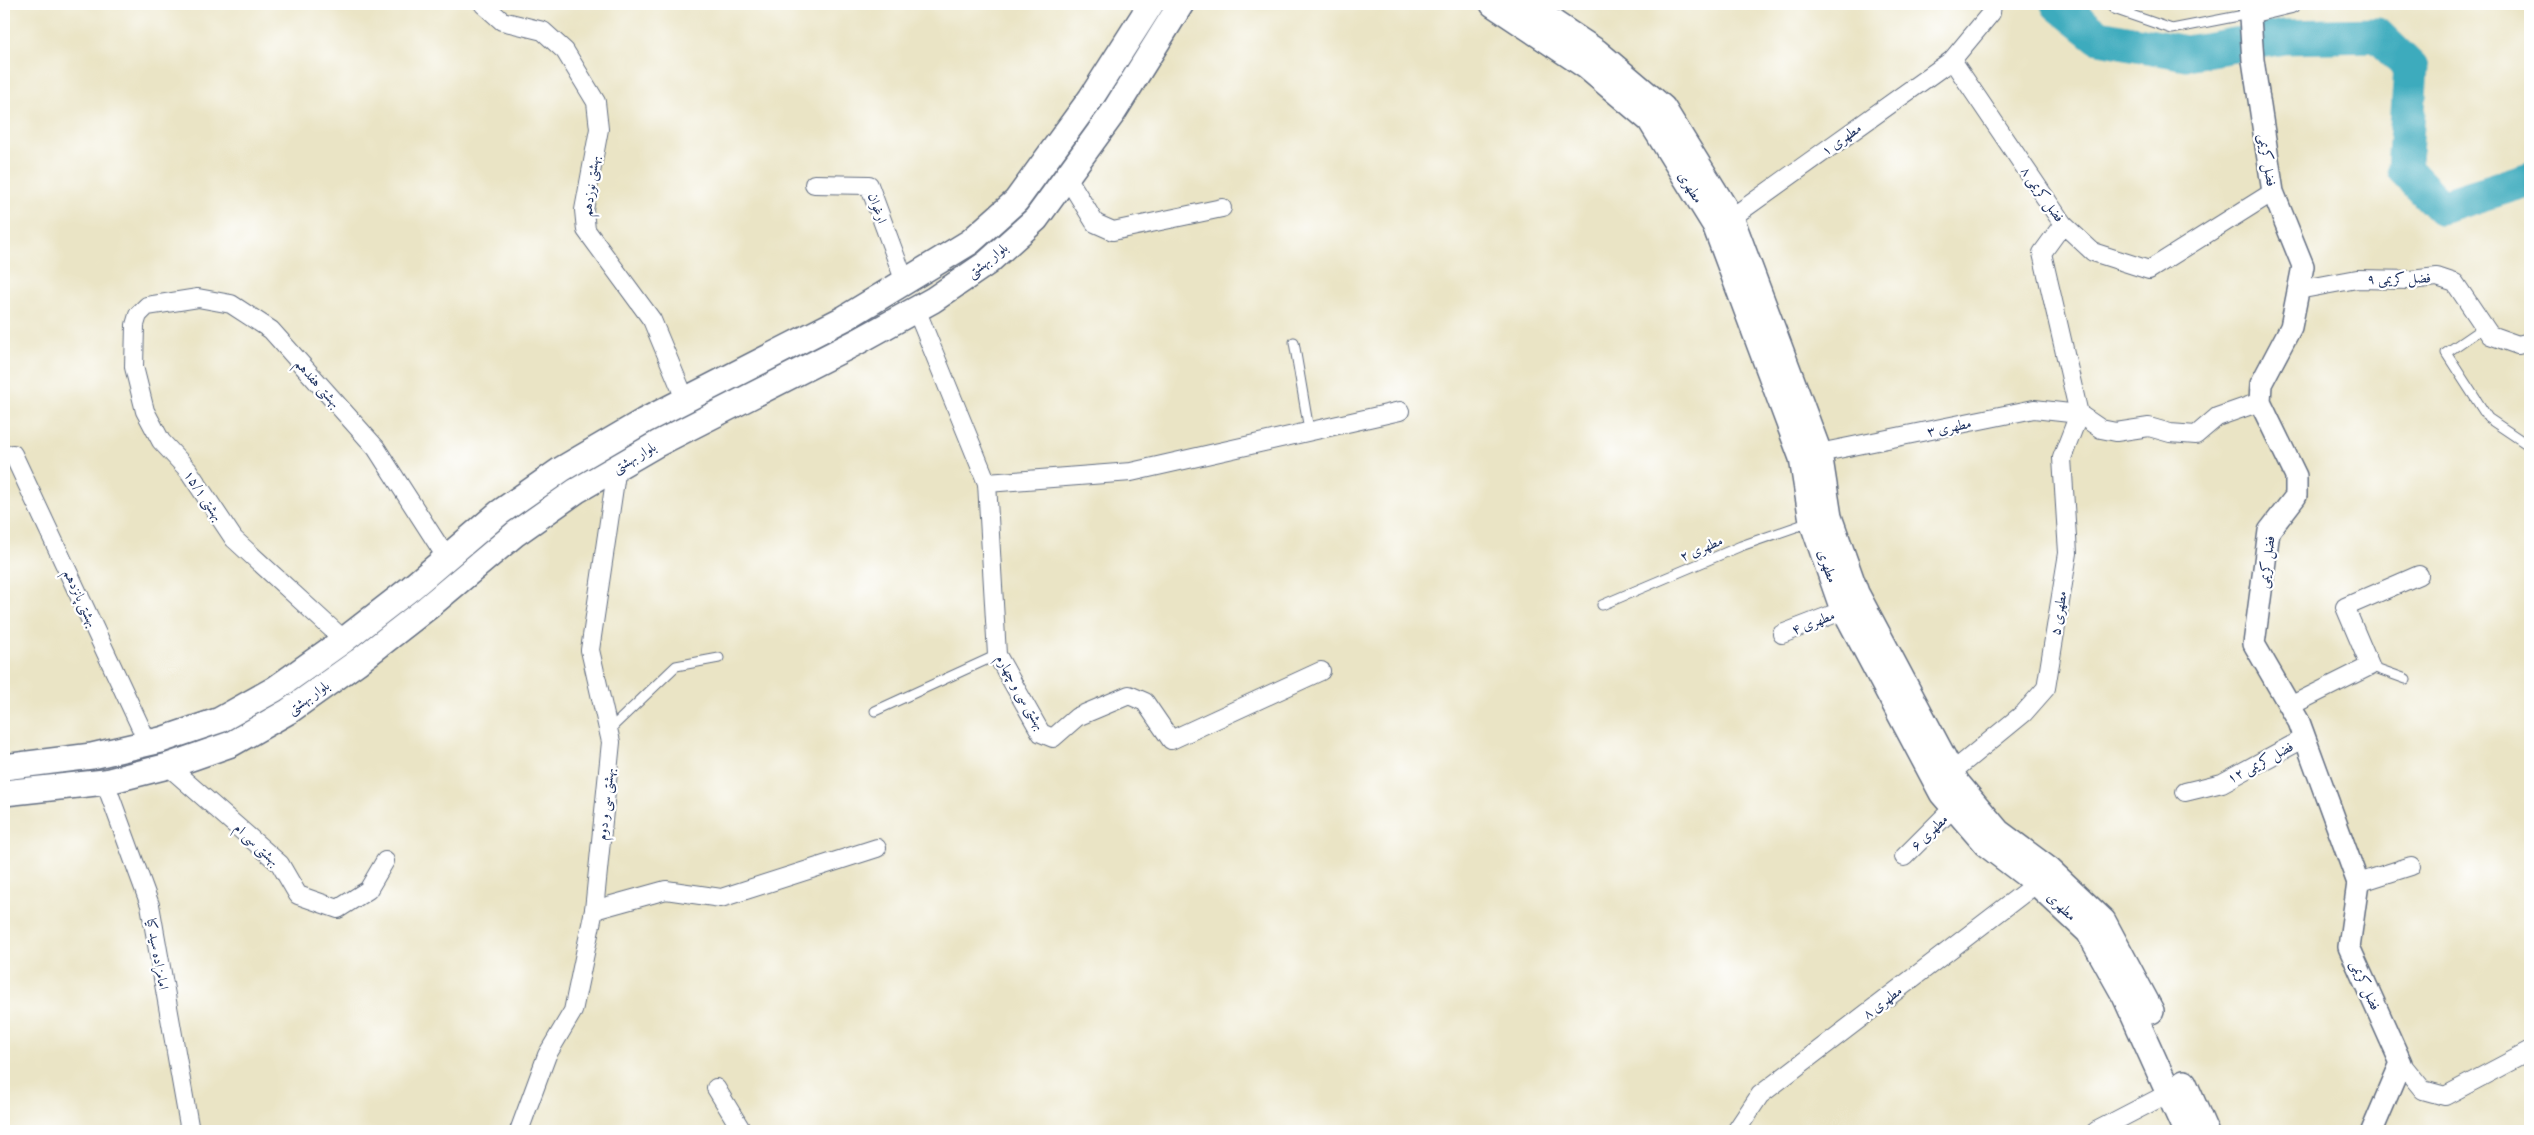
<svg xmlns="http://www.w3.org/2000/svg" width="2534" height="1135" font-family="Alegreya,Amiri,serif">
<rect width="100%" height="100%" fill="#fff"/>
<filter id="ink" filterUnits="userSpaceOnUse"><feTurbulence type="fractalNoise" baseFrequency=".02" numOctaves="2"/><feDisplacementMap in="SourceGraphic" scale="10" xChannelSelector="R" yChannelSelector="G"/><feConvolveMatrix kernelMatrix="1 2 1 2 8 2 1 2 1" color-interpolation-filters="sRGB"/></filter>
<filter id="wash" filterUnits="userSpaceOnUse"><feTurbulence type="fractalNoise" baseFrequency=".0096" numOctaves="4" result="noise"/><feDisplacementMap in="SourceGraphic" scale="20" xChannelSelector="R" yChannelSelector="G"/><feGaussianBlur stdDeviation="1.12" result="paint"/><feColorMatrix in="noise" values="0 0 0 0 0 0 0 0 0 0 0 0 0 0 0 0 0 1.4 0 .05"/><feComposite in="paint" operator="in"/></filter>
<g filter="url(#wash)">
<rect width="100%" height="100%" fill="#eae4c5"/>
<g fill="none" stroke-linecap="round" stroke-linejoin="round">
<!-- river -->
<path stroke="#3eabbd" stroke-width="35" d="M2058,4L2099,37L2186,53L2284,37L2377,35L2411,68L2404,169L2441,207L2530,179"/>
</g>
</g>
<g filter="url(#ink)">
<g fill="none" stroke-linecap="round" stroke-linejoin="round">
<!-- service casing -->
<g stroke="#636e82" stroke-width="11">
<g id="service">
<path d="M2109,4L2114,9L2172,29L2249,14"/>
<path d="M2484,327L2446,353L2488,418L2528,445"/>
<path d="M1294,342L1309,430"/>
<path d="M1602,605L1741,546L1810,522"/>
<path d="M2370,666L2406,679"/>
<path d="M875,711L997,655"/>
<path d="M609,730L676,666L719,658"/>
</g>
</g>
<!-- minor casing -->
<g stroke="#636e82" stroke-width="20">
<g id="minor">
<path d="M483,4L502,21L543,31L565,51L596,102L599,129L584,210L586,230L652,320L685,399"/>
<path d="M2249,14L2291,4"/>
<path d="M1952,60L2063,224L2093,252L2149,270L2273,192"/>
<path d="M1067,177L1095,223L1113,231L1222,208"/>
<path d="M814,184L869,185L905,282"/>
<path d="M1731,218L1952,60L1991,13L1992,4"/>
<path d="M2063,224L2042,253L2079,414"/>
<path d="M2298,290L2357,279L2411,280L2437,277L2455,283L2490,335L2518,345L2530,342"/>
<path d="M916,309L987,483L997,655L1041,733L1053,738L1077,717L1129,695L1145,702L1171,740L1321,671"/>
<path d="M1819,453L2034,409L2079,414L2101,429L2116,432L2149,427L2170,433L2196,435L2217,417L2260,402"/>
<path d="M13,454L148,743"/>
<path d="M987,483L1131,472L1400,411"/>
<path d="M1782,634L1844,610"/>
<path d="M344,640L234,539L188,470L161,441L145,411L134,367L135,325L138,315L147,306L198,298L231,304L271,330L376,448L446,557"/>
<path d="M2290,706L2370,666L2345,607L2419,575"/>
<path d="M168,766L280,864L298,895L338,909L368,890L385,861"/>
<path d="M1952,772L2024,713L2046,688L2068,553L2062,458L2079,414"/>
<path d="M105,782L150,905L190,1131"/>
<path d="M2185,792L2222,783L2305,738"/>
<path d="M1904,857L1954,807"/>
<path d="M2358,883L2411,866"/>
<path d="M594,910L666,890L721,898L877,848"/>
<path d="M2401,1063L2423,1090L2445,1096L2530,1051"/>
<path d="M716,1088L742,1131"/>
<path d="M519,1131L547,1055L573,1011L594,910L611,742L590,650L617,467"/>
<path d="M1736,1131L1760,1095L2037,883"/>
<path d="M2096,1131L2169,1093"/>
</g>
</g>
<!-- tertiary casing -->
<g stroke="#636e82" stroke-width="24">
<path id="tertiary" d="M2249,4L2253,60L2273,192L2303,266L2291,327L2261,384L2260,402L2296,476V496L2269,531L2254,644L2299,722L2358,883L2349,947L2401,1063L2372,1131"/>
</g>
<!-- secondary casing -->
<g stroke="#636e82" stroke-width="28">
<g id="secondary">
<path d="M1493,4L1586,66L1650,120L1715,225L1802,458L1812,521L1840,601L1942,793L1986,844L2037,883L2089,932L2125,996L2186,1131"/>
<path d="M1525,4L1597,52L1663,108L1731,218L1819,453L1829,517L1856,593L1957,783L1998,832L2049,870L2103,921L2151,1011"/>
<path d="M4,767L92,756L161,740L220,720L275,689L344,640L411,588L499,513L562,469L644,421L845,318L970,242L1016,201L1091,98L1151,4"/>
<path d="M4,793L105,782L168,766L231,744L289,711L359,661L427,608L515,534L576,491L657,444L857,342L933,300L987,263L1036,219L1113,113L1181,4"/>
<path d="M2184,1083L2205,1131"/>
</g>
</g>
<!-- service -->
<use href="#service" stroke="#fff" stroke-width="9"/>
<!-- minor -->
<use href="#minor" stroke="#fff" stroke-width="18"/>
<!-- tertiary -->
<use href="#tertiary" stroke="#fff" stroke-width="21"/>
<!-- secondary -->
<use href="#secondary" stroke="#fff" stroke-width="25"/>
</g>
</g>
<g text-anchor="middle" stroke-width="4.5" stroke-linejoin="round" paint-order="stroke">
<!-- street labels -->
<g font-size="14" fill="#1b2f5e" stroke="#fff">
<text transform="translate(1841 139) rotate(-35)" y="5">مطهری ۱</text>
<text transform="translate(2268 160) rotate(81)" y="5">فضل کریمی</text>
<text transform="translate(590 186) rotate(-83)" y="5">بهشتی نوزدهم</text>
<text transform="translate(1691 187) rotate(58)" y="5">مطهری</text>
<text transform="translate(2043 194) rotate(55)" y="5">فضل کریمی ۸</text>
<text transform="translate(878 208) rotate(70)" y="5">ارغوان</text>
<text transform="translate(987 260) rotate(-38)" y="5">بلوار بهشتی</text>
<text transform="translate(2399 278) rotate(-1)" y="5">فضل کریمی ۹</text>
<text transform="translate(318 383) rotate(48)" y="5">بهشتی هفدهم</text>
<text transform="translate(1949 427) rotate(-12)" y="5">مطهری ۳</text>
<text transform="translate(634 457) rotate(-30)" y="5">بلوار بهشتی</text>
<text transform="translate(204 495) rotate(56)" y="5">۱۵/۱ بهشتی</text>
<text transform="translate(1701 548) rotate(-23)" y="5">مطهری ۲</text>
<text transform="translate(2266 562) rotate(-82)" y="5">فضل کریمی</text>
<text transform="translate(1828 566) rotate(71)" y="5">مطهری</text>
<text transform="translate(81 598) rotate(65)" y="5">بهشتی پانزدهم</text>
<text transform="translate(2058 613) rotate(-81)" y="5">مطهری ۵</text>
<text transform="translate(1813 622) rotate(-21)" y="5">مطهری ۴</text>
<text transform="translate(1021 692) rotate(60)" y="5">بهشتی سی و چهارم</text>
<text transform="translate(308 697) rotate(-35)" y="5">بلوار بهشتی</text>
<text transform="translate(2260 762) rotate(-28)" y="5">فضل کریمی ۱۲</text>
<text transform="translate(605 804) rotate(-84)" y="5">بهشتی سی و دوم</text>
<text transform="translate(1929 832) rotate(-44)" y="5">مطهری ۶</text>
<text transform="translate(257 844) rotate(43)" y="5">بهشتی سی ام</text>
<text transform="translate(2062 906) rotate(44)" y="5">مطهری</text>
<text transform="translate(158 954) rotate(80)" y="5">امامزاده سید کیا</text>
<text transform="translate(2366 985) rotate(66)" y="5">فضل کریمی</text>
<text transform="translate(1882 1002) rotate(-37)" y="5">مطهری ۸</text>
</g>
</g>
<!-- margin -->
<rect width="2534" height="1135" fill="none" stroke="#fff" stroke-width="20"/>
</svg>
